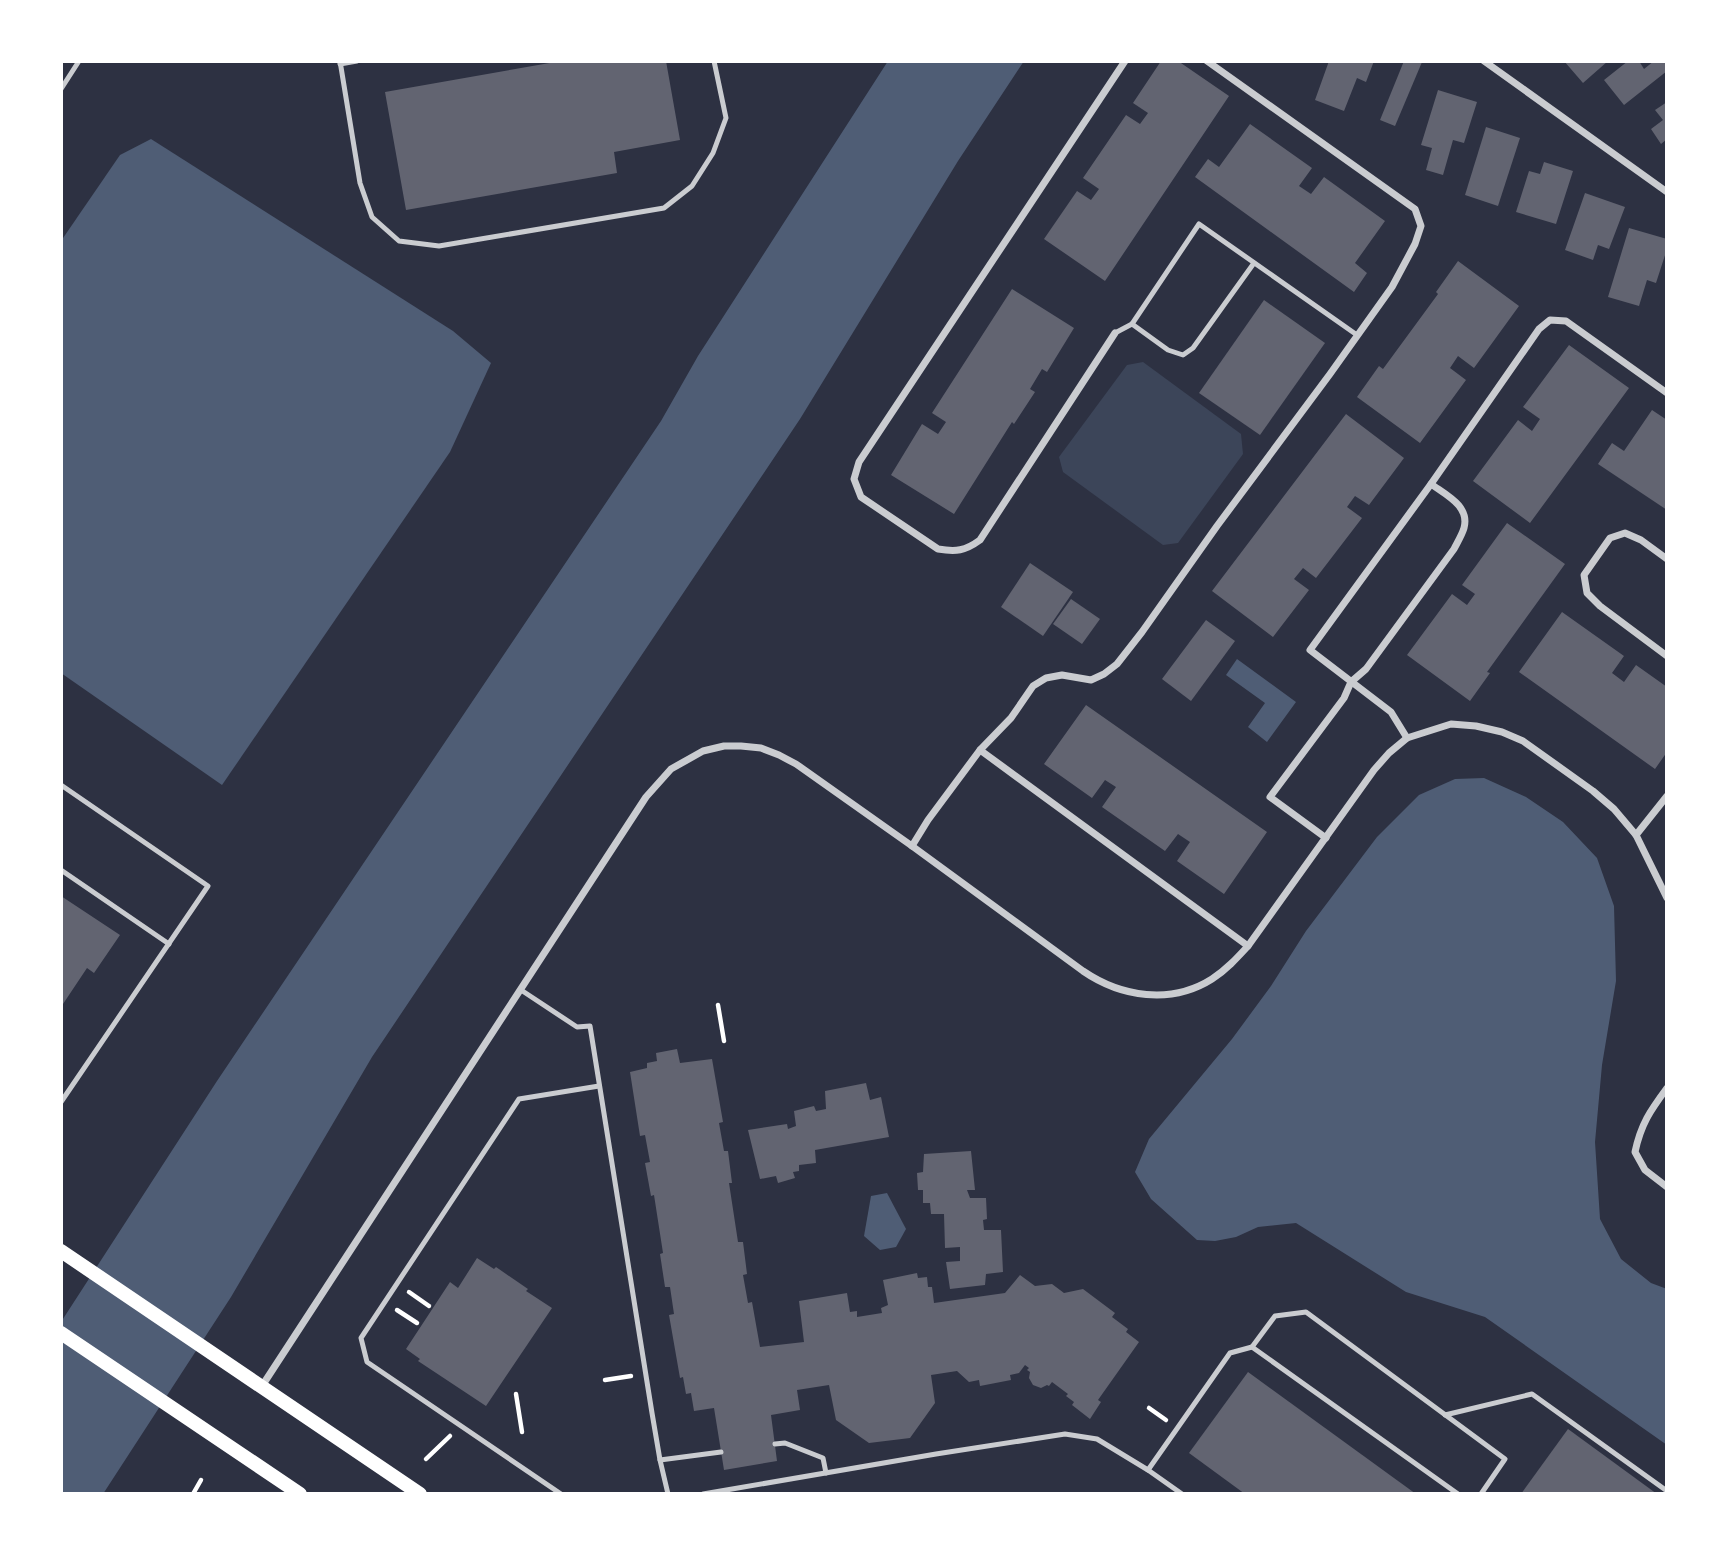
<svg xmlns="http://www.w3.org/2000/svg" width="1728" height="1555" font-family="Ubuntu,sans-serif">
<rect width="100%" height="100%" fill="#2d3142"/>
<!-- green -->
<path fill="#3c4559" d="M1143,362L1241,434L1243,454L1178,543L1163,545L1063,472L1059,457L1127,365Z"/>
<!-- water -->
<g fill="#4f5d75">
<path d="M888,61H1024L958,161L800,419L372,1057L231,1297L103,1494H61V1322L217,1081L661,421L698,356Z"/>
<path d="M151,139L453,331L491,363L450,452L222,785L61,673V241L120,155Z"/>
<path d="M1237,659L1296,702L1267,742L1248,727L1265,703L1226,675Z"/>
<path d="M1484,778L1526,797L1563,822L1597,858L1614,906L1616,981L1602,1065L1595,1142L1600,1219L1621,1259L1651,1283L1667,1289V1445L1485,1317L1406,1292L1296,1223L1258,1227L1236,1237L1215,1241L1197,1240L1151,1199L1135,1172L1149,1139L1232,1039L1271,986L1306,931L1377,837L1419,795L1455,779Z"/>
<path d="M887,1193L906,1229L896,1247L880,1250L864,1236L871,1196Z"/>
</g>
<!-- building -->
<g fill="#626471">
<path d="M561,61H666L680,140L614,152L617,173L406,210L385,92Z"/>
<path d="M1161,61H1178L1229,96L1105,281L1044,239L1077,191L1091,200L1099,189L1083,178L1126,115L1140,124L1148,113L1133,103Z"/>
<path d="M1329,61H1374L1366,82L1357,78L1344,111L1315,100Z"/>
<path d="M1404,61L1422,62L1395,126L1380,120Z"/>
<path d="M1564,61H1608L1583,83Z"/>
<path d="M1628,61H1639L1644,69L1654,61H1667V71L1624,105L1604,80Z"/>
<path d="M1438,90L1477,102L1464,143L1453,140L1443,175L1426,170L1432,148L1421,145Z"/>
<path d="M1667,102V139L1661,144L1651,129L1663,120L1655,110Z"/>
<path d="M1250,124L1312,168L1299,186L1311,194L1324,177L1385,221L1355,263L1367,273L1354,292L1195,177L1208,159L1219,167Z"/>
<path d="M1486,127L1520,138L1498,206L1465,195Z"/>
<path d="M1544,162L1573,171L1556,224L1516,212L1529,171L1540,174Z"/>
<path d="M1585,193L1625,207L1609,249L1598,245L1593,260L1565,250Z"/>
<path d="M1629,228L1667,239V249L1656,283L1647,280L1639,306L1608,297Z"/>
<path d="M1458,261L1519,306L1474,368L1458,356L1450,368L1466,380L1420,443L1357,397L1379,366L1383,369L1438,294L1436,292Z"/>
<path d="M1012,289L1074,328L1047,372L1042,369L1030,389L1035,392L1014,424L1012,422L954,514L891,475L922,424L938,434L946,422L932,413Z"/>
<path d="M1264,300L1325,343L1260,435L1199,393Z"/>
<path d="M1569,345L1629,388L1530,523L1473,481L1518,420L1532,431L1540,419L1523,407Z"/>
<path d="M1652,410L1667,420V510L1598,464L1612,443L1624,451Z"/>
<path d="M1346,414L1404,458L1369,505L1355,496L1347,507L1362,518L1316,578L1303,568L1294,579L1309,590L1273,637L1212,591Z"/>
<path d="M1507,523L1565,564L1487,672L1490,673L1470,701L1407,655L1452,594L1467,605L1475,594L1462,585Z"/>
<path d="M1030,563L1073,592L1043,636L1001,607Z"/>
<path d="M1071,599L1100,619L1082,644L1053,624Z"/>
<path d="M1562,612L1624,656L1612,673L1624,682L1636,665L1667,687V752L1655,769L1519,672Z"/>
<path d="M1206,620L1235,641L1191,701L1162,679Z"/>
<path d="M1086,705L1267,832L1224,894L1177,861L1190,842L1178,834L1165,851L1102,807L1116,787L1105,780L1092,798L1044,764Z"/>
<path d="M61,896L120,935L94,973L87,968L61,1007Z"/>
<path d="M677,1049L680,1063L712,1059L723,1122L719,1123L724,1151H728L732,1183H729L738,1242H743L747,1274L743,1275L748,1303L752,1302L760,1347L804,1342L799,1301L847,1293L850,1312L857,1311V1317L882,1313L881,1308L888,1305L883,1280L917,1273L918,1278L927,1277L928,1287H932L934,1303L1005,1293L1020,1275L1035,1286L1052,1284L1064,1293L1083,1289L1115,1313L1112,1317L1128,1329L1126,1332L1139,1342L1098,1400L1101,1402L1090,1419L1072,1405L1074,1402L1066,1396L1068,1394L1052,1382L1049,1386L1047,1385L1041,1388L1033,1385L1029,1378L1030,1372L1027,1370L1029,1368L1025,1365L1019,1373L1010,1375L1011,1380L980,1386L979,1380L969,1382L957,1371L931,1375L935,1403L910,1438L869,1443L836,1420L829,1385L797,1390L800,1410L771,1415L777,1461L724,1470L714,1408L694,1411L691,1393L686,1394L683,1377L680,1378L669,1315L674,1314L670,1287H665L660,1254L663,1253L654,1195L651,1196L645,1163L650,1162L645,1135L640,1136L630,1072L647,1068V1063L657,1061L656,1053Z"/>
<path d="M866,1083L870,1100L881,1097L889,1137L815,1150L816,1163L799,1165V1171L793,1172L795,1178L778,1183L776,1176L760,1179L748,1130L787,1124L788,1129L796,1126L794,1111L814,1106L816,1111L826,1109L825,1091Z"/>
<path d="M971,1151L975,1190H967L970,1198H986L987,1219L983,1220L984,1230H1001L1003,1272L986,1274L985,1285L950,1289L946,1262L960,1261V1247L945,1248L944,1214H931L930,1203H923V1190H918L917,1173L923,1172L924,1154Z"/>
<path d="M477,1258L494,1269L496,1267L528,1289L526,1291L552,1308L486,1406L418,1361L420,1359L406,1349L450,1282L458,1288Z"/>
<path d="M1248,1372L1416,1494H1245L1189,1453Z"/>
<path d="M1568,1429L1657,1494H1521Z"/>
</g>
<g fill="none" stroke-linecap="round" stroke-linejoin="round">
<!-- path -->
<g stroke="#fff" stroke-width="4.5">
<path d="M718,1005L724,1041"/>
<path d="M409,1292L429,1306"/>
<path d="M397,1310L417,1323"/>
<path d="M605,1380L631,1376"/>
<path d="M516,1394L522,1432"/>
<path d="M1149,1408L1166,1420"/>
<path d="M426,1459L450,1436"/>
<path d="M193,1494L201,1480"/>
</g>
<!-- service -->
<g stroke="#caccd0" stroke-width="5">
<path d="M340,61L360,183L372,217L399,241L439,246L664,208L692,186L713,153L726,118L714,61"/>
<path d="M340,64L357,61"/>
<path d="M61,89L79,61"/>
<path d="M1132,324L1168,350L1183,355L1193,348L1254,263"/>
<path d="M1115,333L1132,324L1199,224L1357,335"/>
<path d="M61,785L208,886L61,1102"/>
<path d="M61,870L169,944"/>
<path d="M521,990L577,1027L590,1026L652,1413L660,1460L668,1494"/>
<path d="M1252,1347L1458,1494"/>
<path d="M1445,1415L1532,1394L1667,1491"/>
<path d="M775,1444L785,1443L823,1458L826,1473"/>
<path d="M660,1460L721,1452"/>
<path d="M1148,1470L1230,1353L1252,1347L1275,1316L1306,1312L1505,1459L1481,1494"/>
<path d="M561,1494L367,1362L361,1338L519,1099L599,1086"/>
<path d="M703,1494L936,1454L1065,1434L1097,1439L1148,1470L1182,1494"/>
</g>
<!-- minor -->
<g stroke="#caccd0" stroke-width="7">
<path d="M1484,61L1667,192"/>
<path d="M1115,333L980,540C965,551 956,552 938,549L861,497L854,479L859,462L1125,61"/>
<path d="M1667,559L1641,540L1625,533L1610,538L1584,575L1587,593L1600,606L1667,656"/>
<path d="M1407,738L1391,712L1310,650L1431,484L1539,329L1550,320L1566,321L1667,393"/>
<path d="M980,750L1248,946"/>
<path d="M1636,835L1667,796"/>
<path d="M1326,838L1270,797L1344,698L1351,682L1366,669L1454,549C1457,543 1462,535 1464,528C1470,506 1446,495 1431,484"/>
<path d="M912,846L928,820L980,750L1011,718L1033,686L1046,678L1062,675L1091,680L1104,674L1117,664L1142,632L1217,526L1330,374L1392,287L1415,244L1421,226L1415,209L1207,61"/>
<path d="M1667,1088C1650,1111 1641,1124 1635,1152L1645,1170L1667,1187"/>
<path d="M262,1386L646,797L671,769L703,751L724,746H741L761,748L779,755L796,764L912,846L1083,971C1121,997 1171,1005 1212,979C1226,970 1237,958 1248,946L1374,770L1389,753L1407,738L1451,724L1476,726L1502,732L1523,741L1593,791L1614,809L1636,835L1667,898"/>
</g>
<!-- secondary -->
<g stroke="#fff" stroke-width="14">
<path d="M61,1251L420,1494"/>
<path d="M61,1333L300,1494"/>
</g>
</g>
<!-- border -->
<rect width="1728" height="1555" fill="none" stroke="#ffffff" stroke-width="126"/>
</svg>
